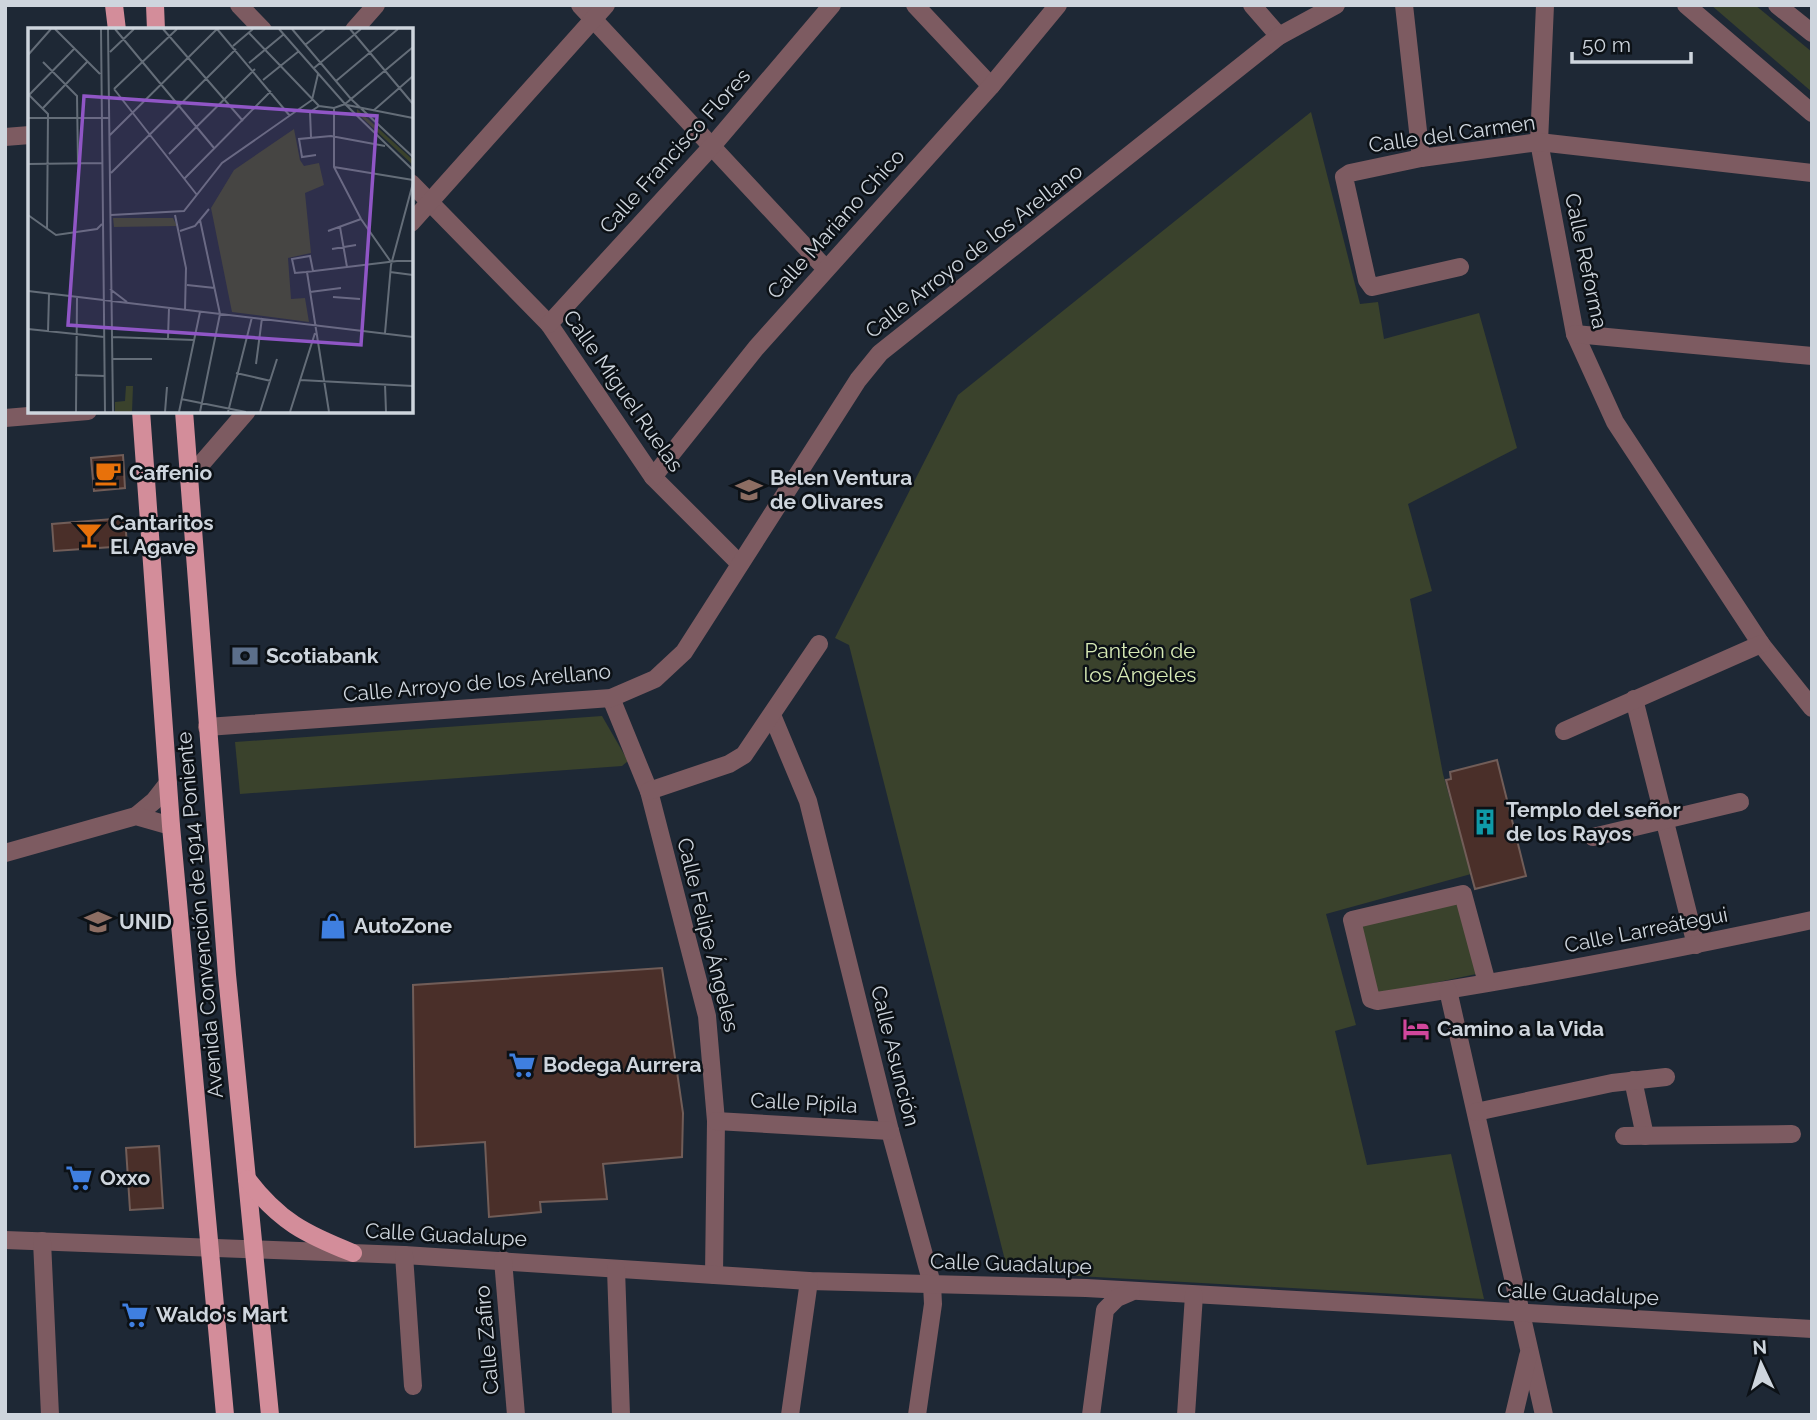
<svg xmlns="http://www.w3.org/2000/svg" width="1817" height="1420" font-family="Raleway,sans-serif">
<rect width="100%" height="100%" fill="#1e2835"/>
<!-- green -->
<g fill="#3a422c">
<path d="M1711,5H1755L1812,52V92Z"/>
<path d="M1311,112L1360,304L1378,302L1384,339L1479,313L1517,448L1408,504L1432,591L1410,599L1443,774L1471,874L1326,914L1356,1025L1335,1031L1367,1165L1451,1154L1484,1299L1008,1272L849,645L835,638L958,395Z"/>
<path d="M602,716L628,761L622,766L240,794L235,742Z"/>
<path d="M1461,898L1481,973L1377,995L1357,923Z"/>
</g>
<!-- building -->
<g fill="#4a2f29" stroke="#715d58" stroke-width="2">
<path d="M123,455L125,488L94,491L91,458Z"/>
<path d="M125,518L127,546L54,551L52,524Z"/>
<path d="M1497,760L1526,876L1475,889L1446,780L1451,779L1450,772Z"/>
<path d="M662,968L683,1113L682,1157L603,1164L607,1199L540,1202L541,1212L489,1217L485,1142L415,1147L413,985Z"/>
<path d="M159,1146L163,1208L130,1210L126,1148Z"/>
</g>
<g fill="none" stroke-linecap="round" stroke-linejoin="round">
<!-- minor -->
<g stroke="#7d5b61" stroke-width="18">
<path d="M239,5L263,30"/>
<path d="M580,5L825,268"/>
<path d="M915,5L991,86"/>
<path d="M1252,5L1279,36"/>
<path d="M1404,5L1421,158"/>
<path d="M1545,5L1539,142L1575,334L1615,422L1761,644L1812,708"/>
<path d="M1686,5L1812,113"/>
<path d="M1777,5L1812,33"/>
<path d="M354,30L376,5"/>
<path d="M5,137L30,135"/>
<path d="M411,183L549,324L653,477L740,564"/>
<path d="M411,223L606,5"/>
<path d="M1460,267L1372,287L1367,280L1344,177L1350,173L1421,158L1539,142L1812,173"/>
<path d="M549,324L713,145L832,5"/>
<path d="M1575,334L1812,356"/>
<path d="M5,418L88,411"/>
<path d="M653,477L756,348L991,86L1058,5"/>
<path d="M189,478L247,411"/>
<path d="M611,698L649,791L707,1016L716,1121L714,1275"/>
<path d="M1634,699L1696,945"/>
<path d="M772,715L808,801L890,1131L932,1284L933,1304L917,1415"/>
<path d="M207,727L611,698L655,679L684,652L858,380L880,353L1279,36L1336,5"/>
<path d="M1564,731L1761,644"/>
<path d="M649,791L729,764L744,755L819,644"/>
<path d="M136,816L154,801L168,783"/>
<path d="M1593,837L1740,802"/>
<path d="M5,853L136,816L171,826"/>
<path d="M1487,983L1463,894L1352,920L1371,999L1377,1001C1523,979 1668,951 1812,920"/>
<path d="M1448,990L1544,1415"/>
<path d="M1633,1080L1645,1136"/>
<path d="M1476,1112L1612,1083L1666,1077"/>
<path d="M716,1121L890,1131"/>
<path d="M1624,1136L1792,1134"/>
<path d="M5,1240L404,1255L809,1281L1086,1288L1812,1329"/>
<path d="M42,1241L50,1415"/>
<path d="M404,1255L413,1386"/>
<path d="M503,1260L516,1415"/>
<path d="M616,1269L621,1415"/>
<path d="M790,1415L809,1281"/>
<path d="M1091,1415L1105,1310L1117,1298L1131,1292"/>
<path d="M1186,1415L1194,1295"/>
<path d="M1514,1415L1528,1356"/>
</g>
<!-- major -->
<g stroke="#d38d9a" stroke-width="18">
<path d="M114,5L117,30"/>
<path d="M155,5L156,30"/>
<path d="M141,411L171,826L225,1415"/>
<path d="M184,411L227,975L270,1415"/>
<path d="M247,1179C279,1221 305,1234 353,1253"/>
</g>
</g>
<!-- icons -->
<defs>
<g id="cafe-bare" transform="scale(2.1)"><path d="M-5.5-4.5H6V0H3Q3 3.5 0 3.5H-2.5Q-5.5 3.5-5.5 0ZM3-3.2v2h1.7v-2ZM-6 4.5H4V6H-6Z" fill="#e8710a" stroke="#0c1116" stroke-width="2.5" paint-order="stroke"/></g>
<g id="school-bare" transform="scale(2.1)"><path d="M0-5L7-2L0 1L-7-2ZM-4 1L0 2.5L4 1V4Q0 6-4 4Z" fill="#8d6e63" stroke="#0c1116" stroke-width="2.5" paint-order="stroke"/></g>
<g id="bar-bare" transform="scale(2.1)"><path d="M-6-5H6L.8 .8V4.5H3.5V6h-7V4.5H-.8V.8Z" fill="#e8710a" stroke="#0c1116" stroke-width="2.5" paint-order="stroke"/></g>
<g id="bank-bare" transform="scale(2.1)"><path d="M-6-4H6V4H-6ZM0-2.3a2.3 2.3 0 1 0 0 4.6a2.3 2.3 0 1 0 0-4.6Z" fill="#5c6f8a" stroke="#0c1116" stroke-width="2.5" paint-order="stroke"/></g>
<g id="building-bare" transform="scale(2.1)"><path d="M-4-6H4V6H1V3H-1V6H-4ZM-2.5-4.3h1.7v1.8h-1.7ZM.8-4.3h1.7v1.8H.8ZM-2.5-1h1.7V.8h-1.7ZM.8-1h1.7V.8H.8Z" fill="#0f9aa8" stroke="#0c1116" stroke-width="2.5" paint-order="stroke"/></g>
<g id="university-bare" transform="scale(2.1)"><path d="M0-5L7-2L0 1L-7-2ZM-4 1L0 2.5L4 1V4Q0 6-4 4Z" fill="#8d6e63" stroke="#0c1116" stroke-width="2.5" paint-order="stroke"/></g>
<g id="shop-bare" transform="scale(2.1)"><path d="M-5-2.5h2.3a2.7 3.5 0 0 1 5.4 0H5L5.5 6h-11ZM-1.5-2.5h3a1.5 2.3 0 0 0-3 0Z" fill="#3f7fe0" stroke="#0c1116" stroke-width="2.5" paint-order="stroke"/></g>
<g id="hotel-bare" transform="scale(2.1)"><path d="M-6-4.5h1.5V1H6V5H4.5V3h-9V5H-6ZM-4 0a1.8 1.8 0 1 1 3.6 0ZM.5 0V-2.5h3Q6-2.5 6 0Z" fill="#d1479c" stroke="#0c1116" stroke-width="2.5" paint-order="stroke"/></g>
<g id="supermarket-bare" transform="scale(2.1)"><path d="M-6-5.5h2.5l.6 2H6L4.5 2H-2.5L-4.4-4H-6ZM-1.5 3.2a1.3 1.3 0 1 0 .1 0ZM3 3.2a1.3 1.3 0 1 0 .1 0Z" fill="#3f7fe0" stroke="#0c1116" stroke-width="2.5" paint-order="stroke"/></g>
</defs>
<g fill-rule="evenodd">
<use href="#cafe-bare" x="108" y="473"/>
<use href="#school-bare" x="749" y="490"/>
<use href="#bar-bare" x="89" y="535"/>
<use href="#bank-bare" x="245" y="656"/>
<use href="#building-bare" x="1485" y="822"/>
<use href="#university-bare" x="98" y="922"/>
<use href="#shop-bare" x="333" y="926"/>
<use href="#hotel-bare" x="1416" y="1029"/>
<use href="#supermarket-bare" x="522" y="1065"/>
<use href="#supermarket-bare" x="79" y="1178"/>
<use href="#supermarket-bare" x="135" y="1315"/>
</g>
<g text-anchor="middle" stroke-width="5" stroke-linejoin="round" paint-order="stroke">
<!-- street labels -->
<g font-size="21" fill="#ced5dd" stroke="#0c1116">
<text transform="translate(1452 134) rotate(-8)" y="7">Calle del Carmen</text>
<text transform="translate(675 151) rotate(-48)" y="7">Calle Francisco Flores</text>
<text transform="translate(836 224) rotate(-48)" y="7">Calle Mariano Chico</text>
<text transform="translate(974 251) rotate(-38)" y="7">Calle Arroyo de los Arellano</text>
<text transform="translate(1586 261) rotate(78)" y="7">Calle Reforma</text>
<text transform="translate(623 391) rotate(55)" y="7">Calle Miguel Ruelas</text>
<text transform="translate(477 683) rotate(-5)" y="7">Calle Arroyo de los Arellano</text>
<text transform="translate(200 915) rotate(-95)" y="7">Avenida Convención de 1914 Poniente</text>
<text transform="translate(1646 930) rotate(-11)" y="7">Calle Larreátegui</text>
<text transform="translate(708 935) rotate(76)" y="7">Calle Felipe Ángeles</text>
<text transform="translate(895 1056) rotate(76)" y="7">Calle Asunción</text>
<text transform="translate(804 1103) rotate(3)" y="7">Calle Pípila</text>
<text transform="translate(446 1235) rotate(3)" y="7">Calle Guadalupe</text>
<text transform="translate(1011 1264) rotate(2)" y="7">Calle Guadalupe</text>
<text transform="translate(1578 1294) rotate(3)" y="7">Calle Guadalupe</text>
<text transform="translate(487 1340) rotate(-95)" y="7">Calle Zafiro</text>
</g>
<!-- poi labels -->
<g font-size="21" font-weight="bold" fill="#ced5dd" stroke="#0c1116" text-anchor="start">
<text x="129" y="480">Caffenio</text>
<text x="770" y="485">Belen Ventura<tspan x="770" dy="24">de Olivares</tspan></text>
<text x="110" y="530">Cantaritos<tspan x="110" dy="24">El Agave</tspan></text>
<text x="266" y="663">Scotiabank</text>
<text x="1506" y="817">Templo del señor<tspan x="1506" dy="24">de los Rayos</tspan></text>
<text x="119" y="929">UNID</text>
<text x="354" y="933">AutoZone</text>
<text x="1437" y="1036">Camino a la Vida</text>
<text x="543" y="1072">Bodega Aurrera</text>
<text x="100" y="1185">Oxxo</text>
<text x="156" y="1322">Waldo's Mart</text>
</g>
<!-- park labels -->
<g font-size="21" fill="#d7eab5" stroke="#0c1116">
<text x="1140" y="658">Panteón de<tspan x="1140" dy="24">los Ángeles</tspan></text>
</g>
</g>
<!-- overview -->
<g transform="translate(28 28)">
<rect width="385" height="385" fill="#1e2835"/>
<path d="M329,81L385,132V137L329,85ZM266,101L272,132L276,138L291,135L296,157L277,165L283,225L260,230L263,271L277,270L281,294L204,284L183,180L206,142ZM85,190H145L149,198L86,199ZM98,358H105L104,384H87V374L97,373Z" fill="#3a422c"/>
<path fill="none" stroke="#646d78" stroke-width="2" d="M27,1L72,46M73,1L77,384M80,1L85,384M87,1L186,120M135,1L215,93M189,1L262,88M251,1L317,76L385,142M264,1L323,71L385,129M322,1L385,76M221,5L291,78L306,80L317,76L385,19M277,17L297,1M205,18L225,1M82,24L106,1M0,27L23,1M15,34L49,68L50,135M221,35L256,6M286,40L333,1M235,52L271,23M308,53L370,1M86,61L169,167M86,61L149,1M0,66L20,86L19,202M1,67L46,21M319,77L385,90M15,80L59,34M306,80V139L333,191L363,234M345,83L385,48M0,90H81M82,107L189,1M283,109L282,84L291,78M141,126L227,41M288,127L274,129L271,111L303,108L357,118M0,136L74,135M306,139L385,152M83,145L208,21M156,151L243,63M0,187L28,207L69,201L74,196M83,187L156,183L194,135L284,72L290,46M147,187L158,240L157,282M312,199L319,239M152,203L167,198L181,181M300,203L333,191M304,221L328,217M285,243L282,228L264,231L267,245L278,244L319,239L369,233H385M279,244L301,384M362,244L385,247M159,257L187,260M82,261L99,274M0,263L385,309M282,264L313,260M305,269L332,271M0,301L76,309M20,304L21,266M357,305L363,237L385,155M84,309L166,312M140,310L141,280M84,331H124M228,336L234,290M208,345L243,353M47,347L77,348M272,352L385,358M357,356L358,384M153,371L218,384M48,384L49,269M137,384L139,359M151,384L172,284M172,384L192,286L172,192M200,384L224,289M232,384L249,331M262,384L287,305"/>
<path fill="#9056c6" fill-opacity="0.15" stroke="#9056c6" stroke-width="3.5" d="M56,68L349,88L333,317L40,297Z"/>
<rect width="385" height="385" fill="none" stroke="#ced5dd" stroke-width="3.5"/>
</g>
<!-- border -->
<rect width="1817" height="1420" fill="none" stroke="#ced5dd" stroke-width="14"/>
<!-- north arrow -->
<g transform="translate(1761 1364) rotate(356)" stroke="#0c1116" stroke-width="5" paint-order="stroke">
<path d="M0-5L12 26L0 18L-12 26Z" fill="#ced5dd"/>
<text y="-10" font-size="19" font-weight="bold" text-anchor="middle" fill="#ced5dd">N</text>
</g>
<!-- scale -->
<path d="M1572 52v10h119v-10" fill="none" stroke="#ced5dd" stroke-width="3.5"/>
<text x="1582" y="52" font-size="21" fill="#ced5dd" stroke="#0c1116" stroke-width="5" paint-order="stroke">50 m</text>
</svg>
